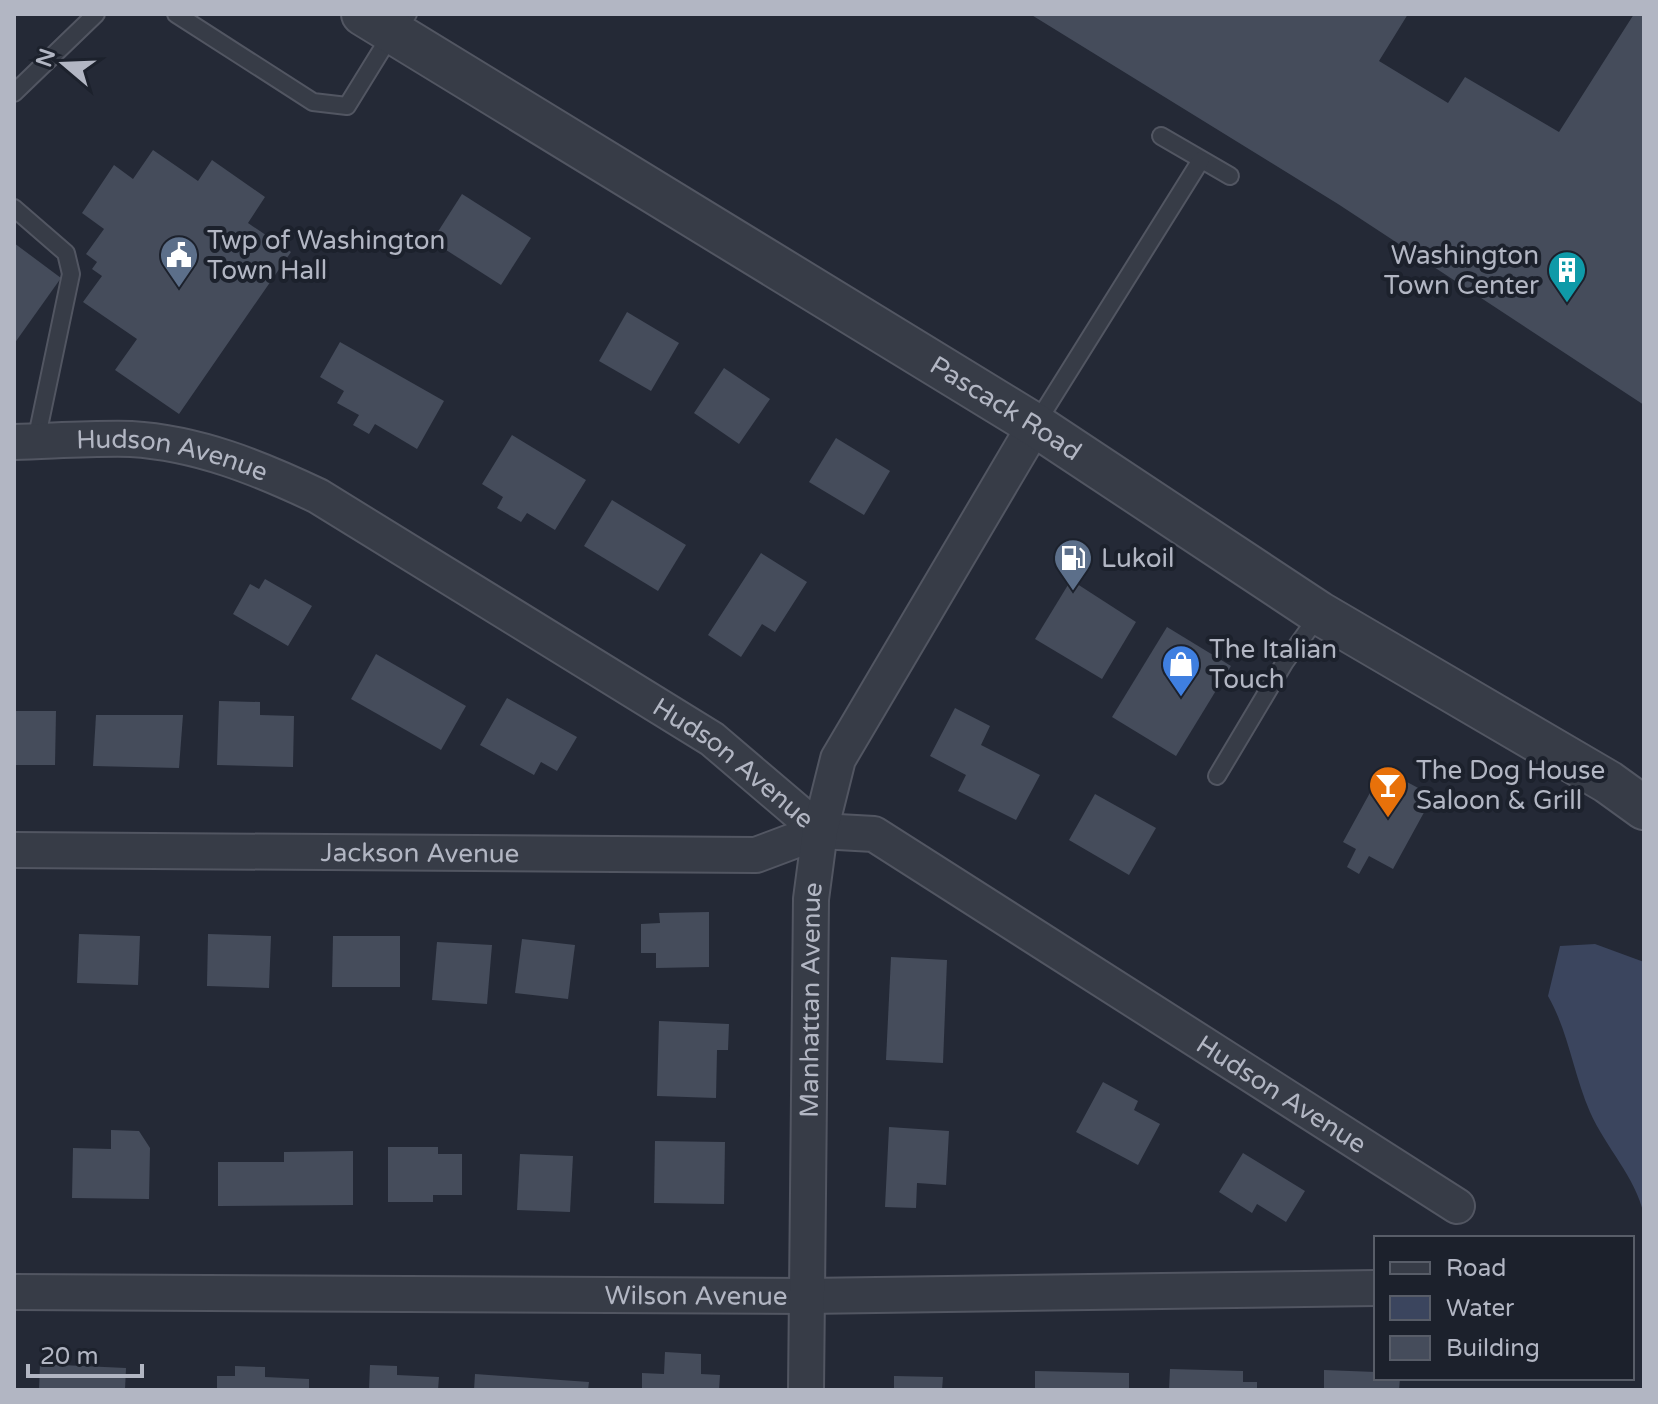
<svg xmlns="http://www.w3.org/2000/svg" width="1658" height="1404" font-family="'Varela Round',sans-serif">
<rect width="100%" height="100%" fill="#242936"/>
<!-- water -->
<path fill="#3b455e" d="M1595,944L1644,962V1215C1635,1176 1606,1148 1590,1112C1573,1073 1569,1033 1548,996L1560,946Z"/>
<!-- building -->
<g fill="#454c5b">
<path d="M1030,14H1408L1379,61L1448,103L1465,77L1559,132L1634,14H1644V405L1338,204Z"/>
<path d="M153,150L198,181L212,160L265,197L248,223L291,252L179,414L115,370L137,339L83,302L102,276L92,269L97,262L86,254L104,229L82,213L114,165L133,179Z"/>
<path d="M462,194L531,238L501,285L432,241Z"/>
<path d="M14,243L61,278L14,344Z"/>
<path d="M627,312L679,343L651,391L599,361Z"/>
<path d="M340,342L444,401L417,449L375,424L369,434L353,425L359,415L337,403L344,391L320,377Z"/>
<path d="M724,368L770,399L739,444L694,413Z"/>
<path d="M512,435L586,480L555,530L527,513L521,522L497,508L503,497L482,484Z"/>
<path d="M836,438L890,471L864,515L809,482Z"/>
<path d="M612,500L686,545L658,591L584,546Z"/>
<path d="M761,553L807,582L775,632L762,624L741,657L708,635Z"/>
<path d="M265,579L312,606L288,646L233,614L250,584L259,589Z"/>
<path d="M1071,580L1136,622L1102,679L1035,639Z"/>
<path d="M1167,627L1231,666L1176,756L1112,717Z"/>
<path d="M376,654L466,706L441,750L351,699Z"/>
<path d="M507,698L577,737L557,771L541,762L534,775L480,745Z"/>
<path d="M219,701L260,702V715L294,716L293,767L217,765Z"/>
<path d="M955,708L990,726L981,745L1040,775L1016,820L958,791L966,775L930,756Z"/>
<path d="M14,711H56L55,765H14Z"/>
<path d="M96,715H183L179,768L93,766Z"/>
<path d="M1383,769L1433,796L1393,869L1369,856L1359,874L1347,867L1356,849L1343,842Z"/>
<path d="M1095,794L1156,828L1129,875L1069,840Z"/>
<path d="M709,912V967L656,968V953H641V924L660,923L659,913Z"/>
<path d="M79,934L140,936L138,985L77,983Z"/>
<path d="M208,934L271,936L269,988L207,986Z"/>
<path d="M333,936H400V987H332Z"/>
<path d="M522,939L575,945L568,999L515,993Z"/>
<path d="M437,942L492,945L487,1004L432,1000Z"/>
<path d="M891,957L947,960L943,1063L886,1060Z"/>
<path d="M659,1021L729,1024L728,1050H717L716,1098L657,1096Z"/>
<path d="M1103,1082L1138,1101L1134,1110L1160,1124L1138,1165L1076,1132Z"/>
<path d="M889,1127L949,1131L946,1185L917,1183L916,1208L885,1207Z"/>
<path d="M111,1130L139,1131L150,1148L149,1199L72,1198L73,1148L111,1149Z"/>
<path d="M655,1141L725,1142L724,1204L654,1203Z"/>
<path d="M388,1147H438V1154H462V1195H433V1202H388Z"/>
<path d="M353,1151V1205L218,1206V1162H284V1152Z"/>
<path d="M1243,1153L1305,1191L1286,1222L1257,1204L1252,1213L1219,1192Z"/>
<path d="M520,1154L573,1156L570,1212L517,1210Z"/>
<path d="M665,1352L701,1354V1374L720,1375L719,1390H642V1373L664,1374Z"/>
<path d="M40,1364L126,1368L125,1390H39Z"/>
<path d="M370,1365L397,1366V1375L439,1377L438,1390H369Z"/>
<path d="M235,1366L265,1367V1377L309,1379V1390H217V1376H235Z"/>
<path d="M1170,1369L1243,1371V1382H1257V1390H1169Z"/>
<path d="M1324,1370L1376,1372V1378H1400L1399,1390H1324Z"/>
<path d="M1035,1371L1129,1373V1390H1035Z"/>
<path d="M475,1374L589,1382L588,1390H474Z"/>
<path d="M894,1376L943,1377L942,1390H894Z"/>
</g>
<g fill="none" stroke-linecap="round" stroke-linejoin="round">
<!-- service casing -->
<g stroke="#525662" stroke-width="20">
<g id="service">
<path d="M176,14L313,102L347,106L392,33L408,14"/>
<path d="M14,93L96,14"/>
<path d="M1161,136L1230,176"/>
<path d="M14,208L66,253L71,274L36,441"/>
<path d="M1036,424L1201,160"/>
<path d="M1217,776L1285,662L1319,615"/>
</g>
</g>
<!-- minor casing -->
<g stroke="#525662" stroke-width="38">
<g id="minor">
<path id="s1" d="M14,442C53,441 92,438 131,439C198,443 259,468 318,496L712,739L820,831L874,834L1457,1206"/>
<path id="s2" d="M14,850L756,855L820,831"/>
<path id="s3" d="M14,1292L806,1296L1376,1288"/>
<path id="s4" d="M806,1390L811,899L820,831L838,759L1035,425"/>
</g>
</g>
<!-- tertiary casing -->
<g stroke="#525662" stroke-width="46">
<g id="tertiary">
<path id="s5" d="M363,14L1035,425L1319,613L1608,782L1644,808"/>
</g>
</g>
<!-- service -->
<use href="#service" stroke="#373c47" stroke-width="16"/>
<!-- minor -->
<use href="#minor" stroke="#373c47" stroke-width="34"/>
<!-- tertiary -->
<use href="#tertiary" stroke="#373c47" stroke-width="42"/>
</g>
<!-- icons -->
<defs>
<g id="civic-pin" transform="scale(2)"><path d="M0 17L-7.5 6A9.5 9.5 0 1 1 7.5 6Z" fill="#5c6f8a" stroke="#1c212c"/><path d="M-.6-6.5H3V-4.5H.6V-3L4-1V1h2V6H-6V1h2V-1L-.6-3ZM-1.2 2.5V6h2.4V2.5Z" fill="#fff"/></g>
<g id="building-pin" transform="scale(2)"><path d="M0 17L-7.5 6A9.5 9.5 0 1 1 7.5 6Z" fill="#0f9aa8" stroke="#1c212c"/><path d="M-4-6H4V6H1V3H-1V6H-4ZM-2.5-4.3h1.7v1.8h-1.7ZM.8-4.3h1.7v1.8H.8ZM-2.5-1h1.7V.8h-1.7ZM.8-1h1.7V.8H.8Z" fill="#fff"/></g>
<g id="fuel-pin" transform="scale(2)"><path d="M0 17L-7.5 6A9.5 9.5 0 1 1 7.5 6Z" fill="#5c6f8a" stroke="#1c212c"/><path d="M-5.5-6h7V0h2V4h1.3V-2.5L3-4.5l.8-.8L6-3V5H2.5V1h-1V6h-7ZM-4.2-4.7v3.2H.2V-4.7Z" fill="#fff"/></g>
<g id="shop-pin" transform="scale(2)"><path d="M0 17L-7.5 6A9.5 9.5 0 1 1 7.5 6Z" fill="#3f7fe0" stroke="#1c212c"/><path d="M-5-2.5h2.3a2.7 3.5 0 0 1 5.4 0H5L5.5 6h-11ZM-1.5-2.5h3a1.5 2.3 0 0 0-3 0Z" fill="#fff"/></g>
<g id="bar-pin" transform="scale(2)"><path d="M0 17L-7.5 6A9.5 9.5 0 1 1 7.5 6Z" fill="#e8710a" stroke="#1c212c"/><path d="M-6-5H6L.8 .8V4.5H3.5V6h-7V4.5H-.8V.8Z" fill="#fff"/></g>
</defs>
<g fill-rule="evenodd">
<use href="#civic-pin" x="179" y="255"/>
<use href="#building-pin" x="1567" y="270"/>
<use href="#fuel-pin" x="1073" y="558"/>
<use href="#shop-pin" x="1181" y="664"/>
<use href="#bar-pin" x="1388" y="785"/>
</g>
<g text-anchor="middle" stroke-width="8" stroke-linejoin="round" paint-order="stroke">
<!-- poi labels -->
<g font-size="26" fill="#b2b6c3" stroke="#1c212c" text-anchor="start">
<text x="207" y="249">Twp of Washington<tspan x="207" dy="30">Town Hall</tspan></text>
<text x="1539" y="264" text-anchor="end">Washington<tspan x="1539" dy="30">Town Center</tspan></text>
<text x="1101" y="567">Lukoil</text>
<text x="1209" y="658">The Italian<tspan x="1209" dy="30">Touch</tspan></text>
<text x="1416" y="779">The Dog House<tspan x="1416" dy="30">Saloon &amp; Grill</tspan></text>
</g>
<!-- street labels -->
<g font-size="26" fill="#b2b6c3" stroke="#1c212c">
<text dy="9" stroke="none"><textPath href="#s5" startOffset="754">Pascack Road</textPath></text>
<text dy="9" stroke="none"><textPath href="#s1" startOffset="160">Hudson Avenue</textPath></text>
<text dy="9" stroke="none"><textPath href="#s1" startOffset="808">Hudson Avenue</textPath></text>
<text dy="9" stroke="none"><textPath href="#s2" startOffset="406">Jackson Avenue</textPath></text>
<text dy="9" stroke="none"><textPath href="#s4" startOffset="390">Manhattan Avenue</textPath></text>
<text dy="9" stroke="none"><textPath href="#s1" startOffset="1456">Hudson Avenue</textPath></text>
<text dy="9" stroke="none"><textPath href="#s3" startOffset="682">Wilson Avenue</textPath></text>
</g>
</g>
<!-- border -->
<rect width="1658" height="1404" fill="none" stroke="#b2b6c3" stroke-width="32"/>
<!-- legend -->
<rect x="1374" y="1236" width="260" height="144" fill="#1c212c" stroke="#585d68" stroke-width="2"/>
<rect x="1390" y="1262" width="40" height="12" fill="#373c47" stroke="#585d68" stroke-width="2"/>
<text x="1446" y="1276" font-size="24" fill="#b2b6c3">Road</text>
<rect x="1390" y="1296" width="40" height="24" fill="#3b455e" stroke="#585d68" stroke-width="2"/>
<text x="1446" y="1316" font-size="24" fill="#b2b6c3">Water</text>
<rect x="1390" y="1336" width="40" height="24" fill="#454c5b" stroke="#585d68" stroke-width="2"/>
<text x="1446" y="1356" font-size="24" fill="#b2b6c3">Building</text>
<!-- north arrow -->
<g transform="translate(64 64) rotate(289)" stroke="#1c212c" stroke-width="6" paint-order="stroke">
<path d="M0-6L14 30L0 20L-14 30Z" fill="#b2b6c3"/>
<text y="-12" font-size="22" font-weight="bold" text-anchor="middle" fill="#b2b6c3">N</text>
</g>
<!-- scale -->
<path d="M28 1364v12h114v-12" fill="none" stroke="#b2b6c3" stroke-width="4"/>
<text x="40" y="1364" font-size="24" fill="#b2b6c3" stroke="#1c212c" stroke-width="6" paint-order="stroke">20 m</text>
</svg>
